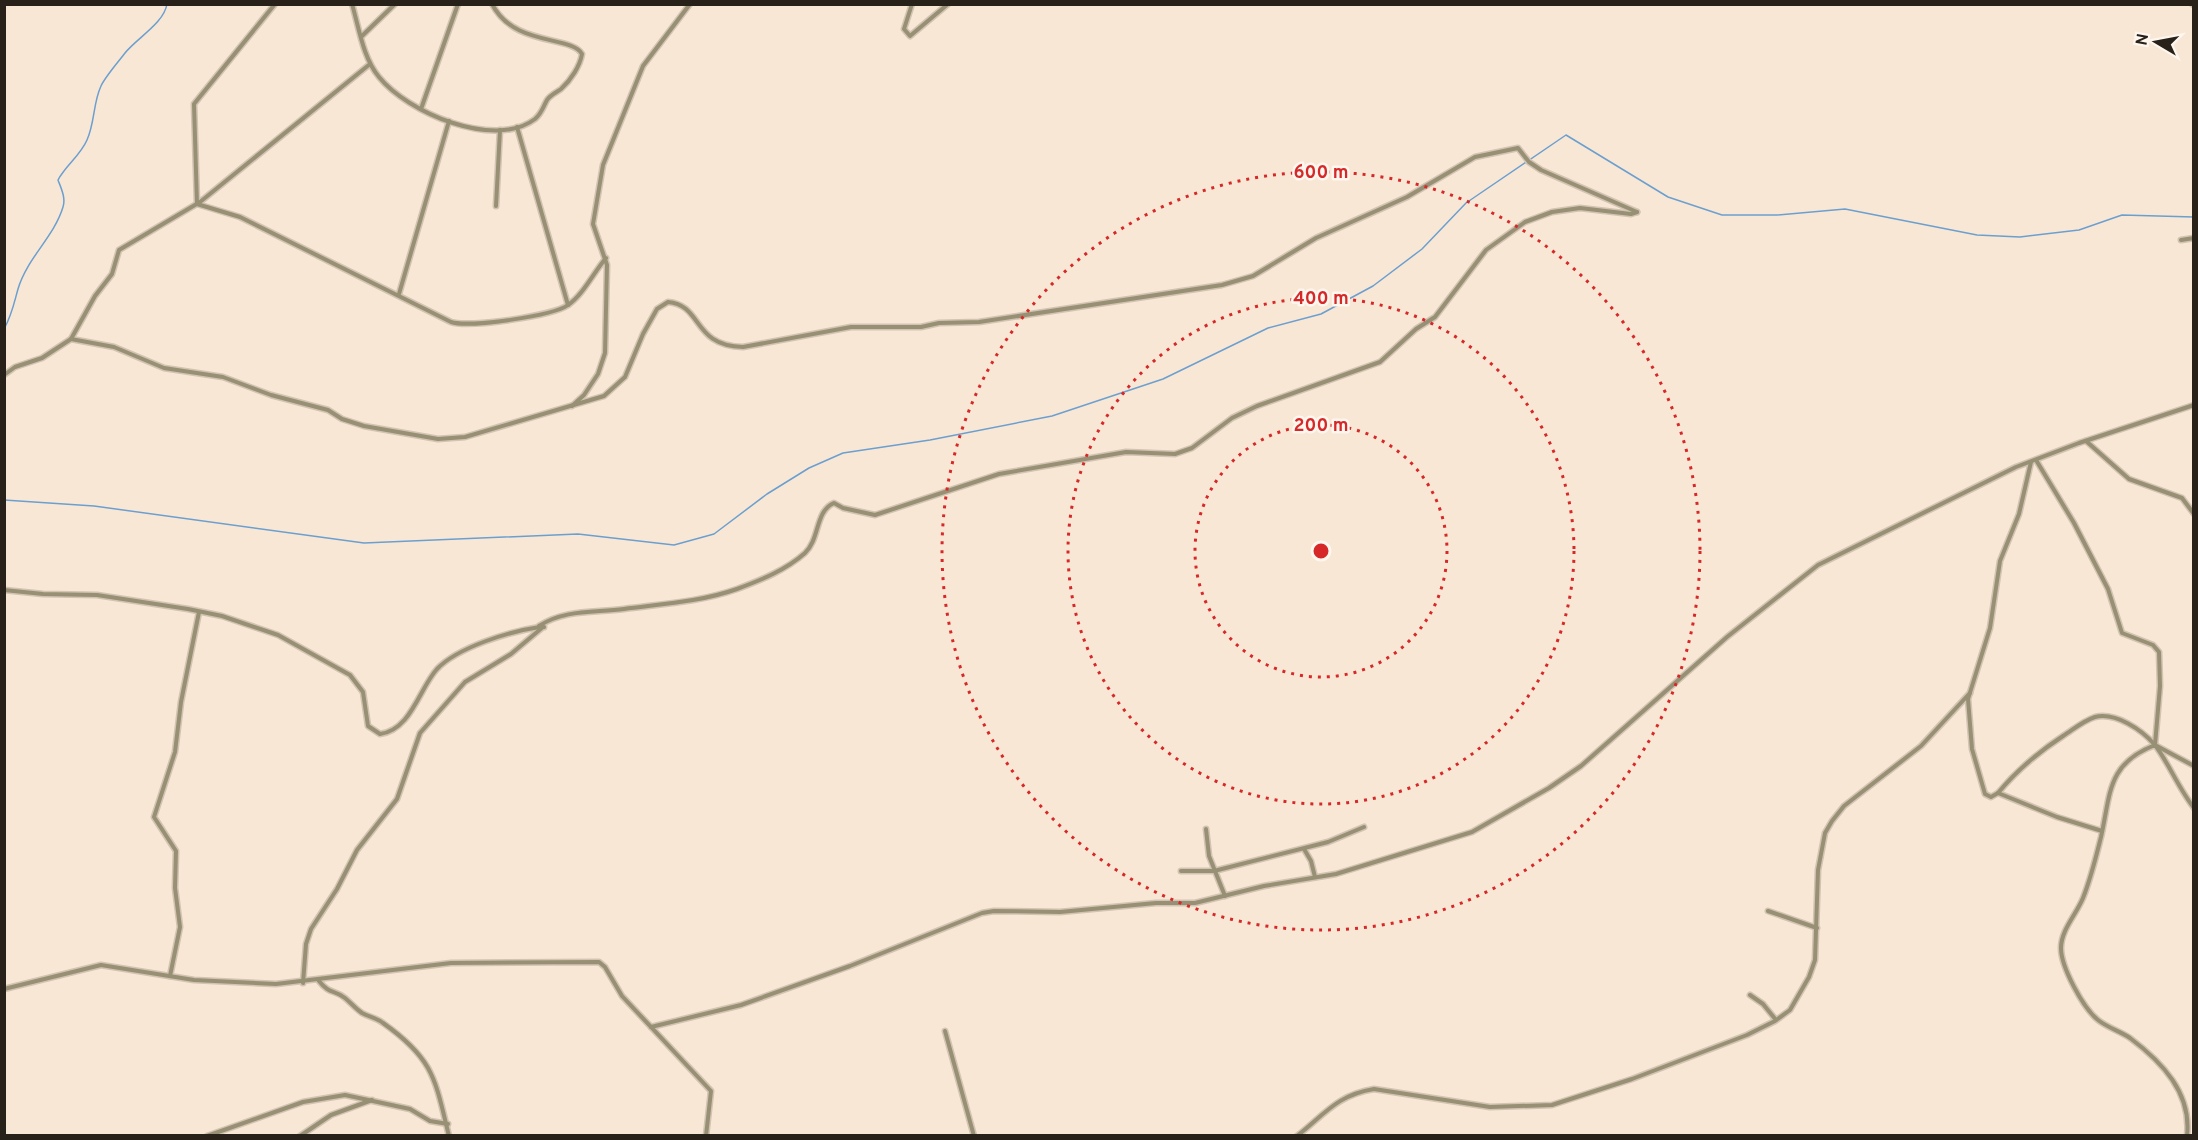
<svg xmlns="http://www.w3.org/2000/svg" width="2198" height="1140" font-family="Overpass,sans-serif">
<rect width="100%" height="100%" fill="#f9e7d5"/>
<g fill="none" stroke-linecap="round" stroke-linejoin="round">
<!-- stream -->
<g stroke="#6b9fd0" stroke-width="1.5">
<path d="M4,329C12,315 14,303 18,289C27,258 54,237 63,207C66,198 61,188 58,180C66,165 80,156 87,140C95,122 93,103 101,86C105,77 119,61 125,53C137,38 164,23 167,4"/>
<path d="M4,500L94,506L364,543L578,534L674,545L714,534L767,494L809,468L843,453L930,440L1052,416L1163,379L1268,328L1321,314L1373,286L1422,249L1466,203L1566,135L1668,197L1722,215H1777L1845,209L1977,235L2020,237L2079,230L2122,215L2194,217"/>
</g>
<!-- minor casing -->
<g stroke="#d3c3b3" stroke-width="7">
<g id="minor">
<path d="M275,4L194,104L197,204L240,217L451,322C468,328 553,316 568,305C583,295 594,272 606,258"/>
<path d="M352,4C359,28 363,58 379,77C407,112 494,150 535,119C542,113 543,107 547,100C550,95 557,92 561,89C571,80 580,66 582,54C571,35 514,47 492,4"/>
<path d="M912,4L904,29L910,36L948,4"/>
<path d="M2192,4L2194,5"/>
<path d="M362,36L395,4"/>
<path d="M421,109L458,4"/>
<path d="M517,127L568,305"/>
<path d="M496,206L500,130"/>
<path d="M2181,240L2194,238"/>
<path d="M399,294L449,121"/>
<path d="M71,339L114,347L164,368L223,377L271,395L328,410L342,419L364,426L438,439L465,437L604,396L625,377L643,334L657,309L668,302C703,305 692,346 743,347L851,327H921L939,323L979,322L1222,285L1253,276L1316,238L1407,197L1475,157L1518,148L1529,162L1541,170L1637,212"/>
<path d="M4,375L15,367L42,358L71,339L95,296L112,274L119,250L200,202L370,64"/>
<path d="M572,406L584,395L598,374L605,353L607,265L593,224L603,165L643,66L690,4"/>
<path d="M2086,441L2129,479L2182,498L2194,514"/>
<path d="M2036,460L2074,523L2108,589L2122,633L2153,645L2159,652L2160,686L2155,745"/>
<path d="M2031,462L2019,514L2000,561L1990,628L1968,699L1972,749L1985,794L1991,797L1998,793C2017,770 2037,753 2063,736C2074,729 2083,721 2095,717C2116,712 2142,730 2155,745C2168,762 2179,789 2194,808"/>
<path d="M4,590L43,594L97,595L188,609L222,616L278,635L350,675L363,692L368,726L380,734C411,730 419,689 437,669C458,647 511,631 540,627"/>
<path d="M544,627L539,626C565,609 595,613 624,609C662,604 700,602 737,589C761,580 786,570 805,553C820,539 815,511 834,503L843,508L875,515L999,474L1126,452L1175,454L1192,448L1232,418L1257,406L1380,362L1416,329L1435,317L1486,250L1525,222L1552,212L1580,208L1631,214L1637,212"/>
<path d="M1998,793L2057,817L2102,831"/>
<path d="M1206,829L1209,856L1225,896"/>
<path d="M1304,849L1311,861L1315,877"/>
<path d="M1181,871H1214L1328,842L1364,827"/>
<path d="M1768,911L1817,928"/>
<path d="M170,976L180,927L175,888L176,851L154,817L175,752L181,702L199,612"/>
<path d="M319,981C330,995 334,989 345,998C351,1003 356,1009 362,1013C369,1017 377,1018 383,1023C434,1059 435,1079 449,1136"/>
<path d="M303,983L306,944L311,929L337,889L357,850L397,799L420,733L465,682L511,654L543,627"/>
<path d="M4,989L101,965L194,980L276,984L451,963L599,962L605,967L622,996L711,1091L706,1136"/>
<path d="M1750,995L1763,1004L1776,1020"/>
<path d="M651,1027L741,1005L850,966L982,913L994,911L1060,912L1156,903H1195L1264,886L1336,874L1472,832L1549,788L1581,766L1727,637L1818,565L2016,467L2079,443L2194,405"/>
<path d="M945,1031L974,1136"/>
<path d="M207,1136L303,1102L345,1095L410,1109L430,1121L448,1124"/>
<path d="M300,1136L331,1115L372,1100"/>
<path d="M1297,1136C1325,1114 1337,1095 1374,1089L1490,1107L1552,1105L1632,1079L1747,1035L1775,1021L1790,1010L1809,977L1815,960L1818,870L1825,833L1832,821L1844,806L1921,746L1970,693"/>
<path d="M2187,1136C2192,1093 2162,1062 2130,1038C2120,1031 2108,1028 2098,1020C2083,1008 2061,967 2061,948C2061,930 2076,915 2083,898C2091,878 2096,857 2101,837C2111,792 2107,764 2155,745L2194,766"/>
</g>
</g>
<!-- minor -->
<use href="#minor" stroke="#989074" stroke-width="4"/>
</g>
<!-- distance rings -->
<g fill="none" stroke="#d62828" stroke-width="3" stroke-dasharray="3 6">
<circle cx="1321" cy="551" r="126"/>
<circle cx="1321" cy="551" r="253"/>
<circle cx="1321" cy="551" r="379"/>
</g>
<circle cx="1321" cy="551" r="9" fill="#d62828" stroke="#fef7ef" stroke-width="3"/>
<g font-size="18" text-anchor="middle" font-weight="bold" fill="#d62828" stroke="#fef7ef" stroke-width="5" stroke-linejoin="round" paint-order="stroke">
<text x="1321" y="178">600 m</text>
<text x="1321" y="304">400 m</text>
<text x="1321" y="431">200 m</text>
</g>
<!-- border -->
<rect width="2198" height="1140" fill="none" stroke="#27211a" stroke-width="12"/>
<!-- north arrow -->
<g transform="translate(2156 42) rotate(280)" stroke="#fef7ef" stroke-width="4.5" paint-order="stroke">
<path d="M0-4.5L10 22L0 15L-10 22Z" fill="#27211a"/>
<text y="-9" font-size="16" font-weight="bold" text-anchor="middle" fill="#27211a">N</text>
</g>
</svg>
